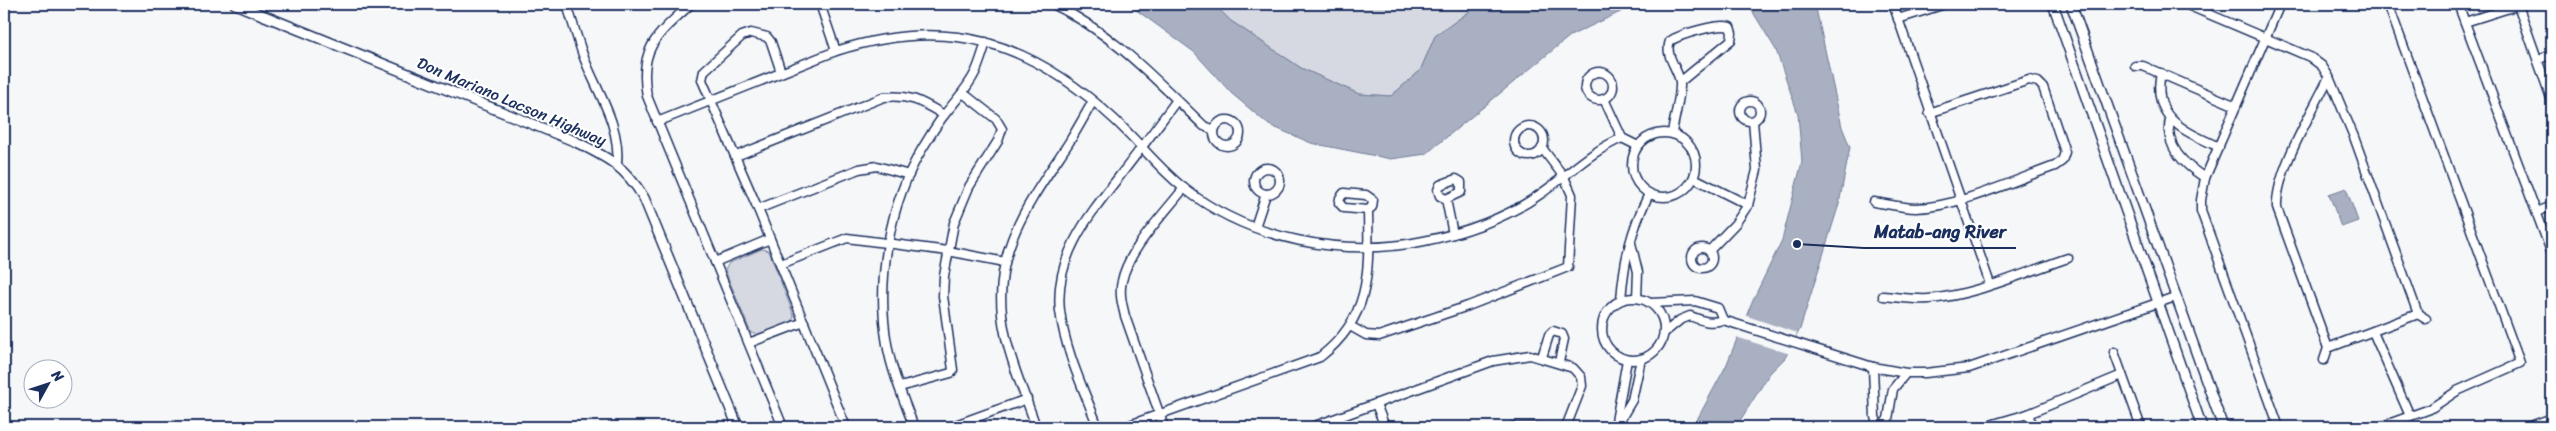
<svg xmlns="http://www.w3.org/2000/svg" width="2556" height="431" font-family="Sriracha,sans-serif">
<rect width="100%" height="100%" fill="#f6f7f9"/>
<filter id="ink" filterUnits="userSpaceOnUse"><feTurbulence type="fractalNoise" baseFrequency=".02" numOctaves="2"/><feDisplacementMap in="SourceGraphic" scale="10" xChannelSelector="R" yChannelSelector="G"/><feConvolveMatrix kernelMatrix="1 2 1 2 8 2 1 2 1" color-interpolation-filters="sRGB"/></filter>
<g filter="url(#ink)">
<!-- green -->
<g fill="#d6d9e2" stroke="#7884a0">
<path d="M1223,4H1480L1435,36L1420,71L1391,96L1359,94L1301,68L1231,21L1220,10Z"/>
<path d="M762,249L769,251L794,316L792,322L758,335L751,333L725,270L729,263Z"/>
</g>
<!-- water -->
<g fill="#a9b0c1" stroke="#707c99">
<path d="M1128,4H1214L1231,21L1301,68L1359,94L1391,96L1420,71L1435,36L1480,4H1637L1570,36L1426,154L1391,159L1311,143L1269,125L1231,93L1194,52Z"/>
<path d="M1748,4H1815L1842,127L1850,147L1839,204L1800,329L1785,358L1770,373L1736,427H1693L1726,366L1752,302L1782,240L1802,162L1798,114L1776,50Z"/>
<path d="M2346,188L2358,221L2341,227L2329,194Z"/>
</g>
<!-- pier -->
<path fill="#f6f7f9" d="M1744,315L1797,333L1790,354L1736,337Z"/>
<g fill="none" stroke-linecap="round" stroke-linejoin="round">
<!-- minor casing -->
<g stroke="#1b2f5e" stroke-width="11">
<g id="minor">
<path d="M567,4C572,21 577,38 583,55C596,91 621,124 617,164"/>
<path d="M691,4C658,34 638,48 647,96L783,427"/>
<path d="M820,4L836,51"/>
<path d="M1053,4C1115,35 1155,79 1204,126L1214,130"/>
<path d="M1893,4L1990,284"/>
<path d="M2185,4L2310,57L2322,66L2329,77L2354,137L2418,314L2426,319"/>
<path d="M2458,4L2552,254"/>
<path d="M2518,5L2552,101"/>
<path d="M1898,19L1945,4"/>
<path d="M2465,22L2522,4"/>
<path d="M2539,59L2552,54"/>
<path d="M2135,66H2143L2236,106"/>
<circle cx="1599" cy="86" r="14"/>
<path d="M781,72L771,42L767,37L751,33L742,36L704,71L702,80L758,209L846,427"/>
<path d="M2161,73C2151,118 2184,131 2219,147"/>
<path d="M1604,99L1622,138L1638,146"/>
<circle cx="1750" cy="111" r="10"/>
<path d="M2170,119C2164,147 2185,165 2205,178"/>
<circle cx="1227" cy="133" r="13"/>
<path d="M657,122L836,51C948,15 1030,41 1115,120C1139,142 1159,169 1185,189C1250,240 1344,258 1424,241C1463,233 1506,218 1539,195C1567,176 1591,151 1622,138"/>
<circle cx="1529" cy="141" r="15"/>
<circle cx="1664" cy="165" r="32"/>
<path d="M1672,133C1674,119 1681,95 1680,82C1678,68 1664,56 1670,41C1681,34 1719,23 1730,27L1732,33L1731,40L1680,82"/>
<path d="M736,156L884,97C910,94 922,102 944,115"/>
<circle cx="1267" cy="181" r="13"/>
<path d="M1694,178L1748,205L1735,224L1709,251"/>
<path d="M1456,179L1461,182V192L1446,199L1440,196L1438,190L1440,185Z"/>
<path d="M1446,199L1453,234"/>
<path d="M1874,202C1888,204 1902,208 1916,208C1958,207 2015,180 2055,166L2062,161L2065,152L2043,87L2038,82L2029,80L1929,113"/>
<path d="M1748,205L1757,170L1753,121"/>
<path d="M758,209L859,169L877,166L909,175"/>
<path d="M2537,212L2552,206"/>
<path d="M1255,227L1266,194"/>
<path d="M1631,243L1638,272L1637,298"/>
<circle cx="1702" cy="258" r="10"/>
<path d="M715,262L770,239"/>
<path d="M781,264L847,238L948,251L1005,262"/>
<path d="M1883,296C1898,297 1914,300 1929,299C1976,295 2023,273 2068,258"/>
<circle cx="1633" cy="329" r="31"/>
<path d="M1621,300C1624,260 1631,230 1649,194"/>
<path d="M1650,303L1695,301L1718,308L1723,320"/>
<path d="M1350,326L1366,335L1379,336L1468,306L1568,267L1572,195L1564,177L1542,148"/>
<path d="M2373,332L2410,416"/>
<path d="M1664,333L1680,320L1690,316C1703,321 1710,324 1723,320L1873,367L1906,373H1925L1969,368L2175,297"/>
<path d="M749,343L804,322"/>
<path d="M2328,348L2418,314"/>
<path d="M2114,352L2141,427"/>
<path d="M1542,357L1549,335L1553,331L1562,334L1564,339L1559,362"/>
<path d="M2324,360L2328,348L2277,208C2275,172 2313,111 2329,77"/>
<path d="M1873,367L1875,417L1879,427"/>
<path d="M900,387L951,373L953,370L943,296L944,276L954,223L969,187L998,141L1002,129L996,119L963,93"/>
<path d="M1376,404L1385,427"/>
<path d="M2028,414L2033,427"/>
<path d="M914,427C904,400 892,373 887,344C876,281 889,204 922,149C929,138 936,125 945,114C956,100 968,88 976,71C980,62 983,52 986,42"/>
<path d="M950,427L1027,399"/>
<path d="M1036,427C1026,396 1011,365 1005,333C988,255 1028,204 1068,144C1077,130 1085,115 1093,101"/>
<path d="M1098,427C1084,390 1065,351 1060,311C1054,256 1090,214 1122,173C1141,149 1159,124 1177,100"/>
<path d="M1124,427L1320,357C1372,317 1369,270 1368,210L1372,207L1373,200L1366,195L1344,193L1340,198L1339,203L1344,208L1368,210"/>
<path d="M1164,427L1125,316C1122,304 1119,293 1122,281C1128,250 1164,214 1184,188"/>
<path d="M1312,427L1493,361L1530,355L1573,368L1581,377L1582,386L1566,427"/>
<path d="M1512,427H1536"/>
<path d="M1615,427L1627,360"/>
<path d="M1616,427L1632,400L1641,359"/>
<path d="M1882,427L1888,419L1893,389L1906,373"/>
<path d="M1983,427L2028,414L2122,375"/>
<path d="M2279,427L2201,211V200L2205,178L2280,4"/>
<path d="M2380,427L2430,409L2457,391L2520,363L2388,4"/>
<path d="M2528,427L2552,418"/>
</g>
</g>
<!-- tertiary casing -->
<g stroke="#1b2f5e" stroke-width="12">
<g id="tertiary">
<path d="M235,4L574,141C607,157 625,166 644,198L738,427"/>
<path d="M2053,4L2202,427"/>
<path d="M2071,4L2223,427"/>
</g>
</g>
<!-- minor -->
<use href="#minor" stroke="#fff" stroke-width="8"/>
<!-- tertiary -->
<use href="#tertiary" stroke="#fff" stroke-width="9"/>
</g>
</g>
<g text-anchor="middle" stroke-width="4" stroke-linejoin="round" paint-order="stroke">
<!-- street labels -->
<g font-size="16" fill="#1b2f5e" stroke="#fff">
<text transform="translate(512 101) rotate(23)" y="6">Don Mariano Lacson Highway</text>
</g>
</g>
<!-- callouts -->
<path fill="none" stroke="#1b2f5e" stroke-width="2" d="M1797 244L1864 248H2016"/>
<circle fill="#1b2f5e" stroke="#fff" stroke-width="2" cx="1797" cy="244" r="5"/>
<g font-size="18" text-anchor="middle" font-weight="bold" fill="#1b2f5e" stroke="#fff" stroke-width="4" stroke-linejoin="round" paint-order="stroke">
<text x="1940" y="238">Matab-ang River</text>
</g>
<!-- margin -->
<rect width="2556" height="431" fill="none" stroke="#fff" stroke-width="20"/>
<rect x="10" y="10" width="2536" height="411" fill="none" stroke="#1b2f5e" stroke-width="2" filter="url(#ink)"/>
<!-- north arrow -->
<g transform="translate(48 384) rotate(50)"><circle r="24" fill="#ffffff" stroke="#a4acbf"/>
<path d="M0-4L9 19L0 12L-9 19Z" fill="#1b2f5e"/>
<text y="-8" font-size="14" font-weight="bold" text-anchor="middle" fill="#1b2f5e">N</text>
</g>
</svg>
